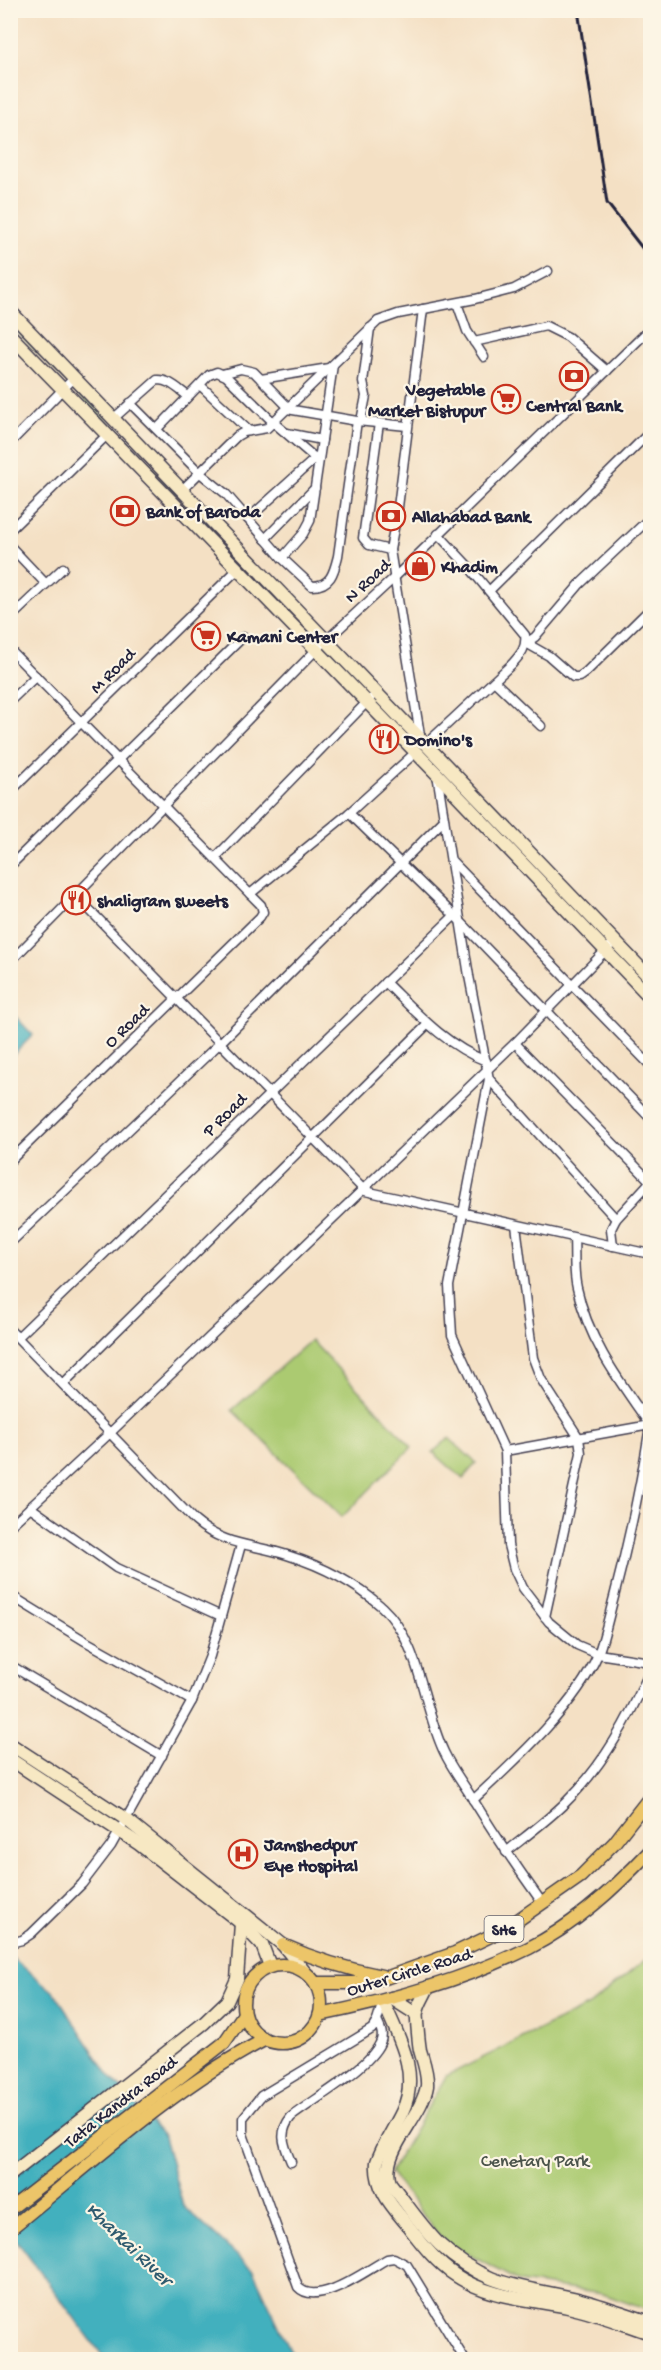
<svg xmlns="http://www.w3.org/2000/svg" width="661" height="2370" font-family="'Gochi Hand',sans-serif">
<rect width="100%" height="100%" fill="#fcf5e5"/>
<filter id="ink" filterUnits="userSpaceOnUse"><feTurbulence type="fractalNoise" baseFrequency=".0167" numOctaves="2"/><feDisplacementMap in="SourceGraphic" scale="12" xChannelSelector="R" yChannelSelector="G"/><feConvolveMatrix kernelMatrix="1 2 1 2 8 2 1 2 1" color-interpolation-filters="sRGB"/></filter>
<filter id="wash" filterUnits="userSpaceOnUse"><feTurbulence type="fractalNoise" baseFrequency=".008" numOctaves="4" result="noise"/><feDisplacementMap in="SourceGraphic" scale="24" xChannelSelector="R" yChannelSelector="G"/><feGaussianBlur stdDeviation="1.35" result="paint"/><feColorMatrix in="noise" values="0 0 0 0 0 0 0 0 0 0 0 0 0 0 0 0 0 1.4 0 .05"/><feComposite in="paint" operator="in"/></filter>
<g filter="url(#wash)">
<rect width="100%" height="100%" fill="#f4e0c4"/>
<!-- green -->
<g fill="#abca71" stroke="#667656" stroke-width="1.5">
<path d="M311,1340L412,1447L342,1517L232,1410Z"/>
<path d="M449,1438L476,1463L463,1479L433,1452Z"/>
<path d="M650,1956V2311L603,2294L520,2282L443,2241L390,2172L446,2076L589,2005Z"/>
</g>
<!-- forest -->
<path fill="#88ae63" stroke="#55684f" stroke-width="1.5" d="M10,317L317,639L11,326Z"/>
<!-- water -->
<g fill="#42b0be" stroke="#32697c" stroke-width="1.5">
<path d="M11,1012L33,1035L11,1057Z"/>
<path d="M10,1956L55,1993L108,2074L164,2137L183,2206L253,2270L294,2359H105L11,2233Z"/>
</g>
</g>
<g filter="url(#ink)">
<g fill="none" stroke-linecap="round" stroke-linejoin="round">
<!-- street casing -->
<g stroke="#423e50" stroke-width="11">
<g id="street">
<path d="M457,303L467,331L484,357"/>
<path d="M474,342L546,326L568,337L607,371"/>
<path d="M222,374L241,369L254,372L289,408"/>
<path d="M261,379L329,368"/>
<path d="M200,385L249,431"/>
<path d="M130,403L200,473L226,494L282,558L312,586C331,586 334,572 338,556L357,421"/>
<path d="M287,409L357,421L407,426"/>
<path d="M114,418L157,380C169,379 179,390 188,396"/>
<path d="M361,421L366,396L363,382L370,328"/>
<path d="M379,423L363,538L369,545L390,550"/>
<path d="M157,429L209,375L217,372L226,376L273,422L315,458"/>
<path d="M287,433L322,440"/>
<path d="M10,443L75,377"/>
<path d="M182,490L237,436L244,432L267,428L378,321L398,314L475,299L514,289L548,271"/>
<path d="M248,519L319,455"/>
<path d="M10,530L107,435"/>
<path d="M265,539L315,488"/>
<path d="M10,546L46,584"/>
<path d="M282,558L303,534L310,521L333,365"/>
<path d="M489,591L650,432"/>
<path d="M10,618L63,568"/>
<path d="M526,643L535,637L580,584L650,518"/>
<path d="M526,643L549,656L573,677H579L586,672L650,609"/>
<path d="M10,650L250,894L261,905L263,912L260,917L10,1161"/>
<path d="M494,681L541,726"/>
<path d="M10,701L36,676"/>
<path d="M420,735L390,550L398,507L423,309"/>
<path d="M427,743L512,664C520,655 527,648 525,635L469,567L438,534"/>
<path d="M437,774L469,976L489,1079L449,1286L452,1335L505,1451L508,1545L514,1569L523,1588L549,1622L577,1645L598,1654L650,1662"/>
<path d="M10,792L237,570"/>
<path d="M349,813L462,923L650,1118"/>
<path d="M215,858L370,699"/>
<path d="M451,860L650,1065"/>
<path d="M10,866L243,637"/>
<path d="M250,894L349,813L416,752"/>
<path d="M77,897L365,1191L650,1254"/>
<path d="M10,962L316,650L395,577L650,329"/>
<path d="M385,982C416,1012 445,1045 486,1061"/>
<path d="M515,1043L650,1181"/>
<path d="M489,1079L616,1219L611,1229L613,1246"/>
<path d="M616,1219L650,1182"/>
<path d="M516,1225L533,1358L541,1379L579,1438L581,1453L545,1617"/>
<path d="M574,1238C575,1254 573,1272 577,1288C588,1340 620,1382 650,1425"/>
<path d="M10,1243L220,1043L444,820"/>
<path d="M10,1330L195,1521C224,1546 253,1544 287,1555C322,1566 355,1583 382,1607C421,1643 422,1706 444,1752C452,1769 463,1783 472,1798C495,1835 518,1869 543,1904"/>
<path d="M18,1337L454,916"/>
<path d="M63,1384L428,1024"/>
<path d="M505,1451L650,1425"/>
<path d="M30,1507L116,1568L221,1616"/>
<path d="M10,1526L110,1433L515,1043L609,947"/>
<path d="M10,1595L85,1641L192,1701"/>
<path d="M10,1665L162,1756"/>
<path d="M473,1800C514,1762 576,1706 598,1654C605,1636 609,1615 614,1597C629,1540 641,1484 650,1426"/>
<path d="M506,1852C526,1836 548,1820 566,1802C604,1765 629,1718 650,1671"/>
<path d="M10,1943L22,1940L31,1934L82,1884L111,1846L192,1701L210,1656L241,1545"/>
<path d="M383,2001L377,2021L372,2029L261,2096L243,2118V2134L298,2287C317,2308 367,2270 387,2259L394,2258L407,2265L465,2360"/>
<path d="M291,2162C284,2145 278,2133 291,2117C314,2099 368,2069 380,2043C384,2035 381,2029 377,2021"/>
</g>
</g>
<!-- secondary casing -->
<g stroke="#423e50" stroke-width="15">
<g id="secondary">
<path d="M10,311L650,978"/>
<path d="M10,335L436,773L650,997"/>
<path d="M10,1744L127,1820L283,1945L304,1971"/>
<path d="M10,1759L139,1844L241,1923L262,1945L270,1966"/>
<path d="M428,1987C425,1995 418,2004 417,2013C416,2016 419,2045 420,2050C423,2061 428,2073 427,2086C422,2117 379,2152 390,2183C406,2203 421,2226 439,2244C486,2288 523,2286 581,2300C604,2306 627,2315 650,2322"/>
<path d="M391,1998L416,2014"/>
<path d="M383,2001C398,2036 421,2074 402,2112C394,2129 383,2144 377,2162C375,2187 390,2204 405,2222C419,2240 435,2262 455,2275C489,2298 529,2299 568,2307C596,2313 623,2324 650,2333"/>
<path d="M10,2175L204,2023L227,2001L237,1979L241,1923"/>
</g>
</g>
<!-- primary casing -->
<g stroke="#423e50" stroke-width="15">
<g id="primary">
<path d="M283,1945C316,1960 347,1969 382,1976"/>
<circle cx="282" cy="2004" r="39"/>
<path d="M316,1983H354L388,1977L455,1953L505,1929L581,1876L614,1843L650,1797"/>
<path d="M320,2015C392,2000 464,1980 529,1948C575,1925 615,1888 650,1851"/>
<path d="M10,2209L224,2043L244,2014"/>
<path d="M10,2229C92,2163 171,2089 264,2040"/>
</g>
</g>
<!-- street -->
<use href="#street" stroke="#fff" stroke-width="8"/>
<!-- secondary -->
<use href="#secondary" stroke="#f7e8c3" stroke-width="12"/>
<!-- primary -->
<use href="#primary" stroke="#ecc569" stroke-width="12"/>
<!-- rail -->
<path stroke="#22223b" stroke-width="3" d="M578,10L607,203L650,258"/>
</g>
</g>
<!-- icons -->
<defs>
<g id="bank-ring" transform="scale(1.5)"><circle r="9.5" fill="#fcf5e5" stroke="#c8321e" stroke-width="1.5"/><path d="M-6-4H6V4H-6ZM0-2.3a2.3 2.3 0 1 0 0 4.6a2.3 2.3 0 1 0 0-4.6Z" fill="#c8321e"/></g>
<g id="supermarket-ring" transform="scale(1.5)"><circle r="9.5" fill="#fcf5e5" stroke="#c8321e" stroke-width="1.5"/><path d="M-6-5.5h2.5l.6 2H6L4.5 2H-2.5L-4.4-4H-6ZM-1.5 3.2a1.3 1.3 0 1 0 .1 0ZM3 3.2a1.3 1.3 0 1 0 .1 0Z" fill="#c8321e"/></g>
<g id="shop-ring" transform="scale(1.5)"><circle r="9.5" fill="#fcf5e5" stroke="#c8321e" stroke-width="1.5"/><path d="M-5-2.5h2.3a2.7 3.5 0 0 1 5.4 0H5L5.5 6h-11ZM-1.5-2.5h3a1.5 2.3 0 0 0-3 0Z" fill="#c8321e"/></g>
<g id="restaurant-ring" transform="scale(1.5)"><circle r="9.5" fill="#fcf5e5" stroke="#c8321e" stroke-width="1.5"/><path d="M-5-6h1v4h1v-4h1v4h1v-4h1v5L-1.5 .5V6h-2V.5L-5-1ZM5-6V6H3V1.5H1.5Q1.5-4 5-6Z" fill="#c8321e"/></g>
<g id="hospital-ring" transform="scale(1.5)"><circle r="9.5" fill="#fcf5e5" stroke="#c8321e" stroke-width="1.5"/><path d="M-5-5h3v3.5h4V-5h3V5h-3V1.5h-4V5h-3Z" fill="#c8321e"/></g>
</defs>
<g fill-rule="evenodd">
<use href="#bank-ring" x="574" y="376"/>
<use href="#supermarket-ring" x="506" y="399"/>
<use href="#bank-ring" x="125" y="511"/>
<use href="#bank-ring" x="391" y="516"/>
<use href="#shop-ring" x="420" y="566"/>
<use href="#supermarket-ring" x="206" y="636"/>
<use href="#restaurant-ring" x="384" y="739"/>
<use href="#restaurant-ring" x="76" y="900"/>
<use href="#hospital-ring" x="243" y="1854"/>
</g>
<g text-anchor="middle" stroke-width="4.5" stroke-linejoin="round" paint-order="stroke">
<!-- shield labels -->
<rect fill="#fcf5e5" stroke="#63616e" stroke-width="1.5" x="484.5" y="1916" width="39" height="26" rx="4.5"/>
<g font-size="16" font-weight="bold" fill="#22223b">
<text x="504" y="1935">SH6</text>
</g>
<!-- poi labels -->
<g font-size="18" font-weight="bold" fill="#22223b" stroke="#fcf5e5" text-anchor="start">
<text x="485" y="395" text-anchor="end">Vegetable<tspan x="485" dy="21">Market Bistupur</tspan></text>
<text x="574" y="411" text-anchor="middle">Central Bank</text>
<text x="146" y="517">Bank of Baroda</text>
<text x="412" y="522">Allahabad Bank</text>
<text x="441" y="572">Khadim</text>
<text x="227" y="642">Kamani Center</text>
<text x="405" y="745">Domino's</text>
<text x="97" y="906">shaligram sweets</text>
<text x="264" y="1850">Jamshedpur<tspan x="264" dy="21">Eye Hospital</tspan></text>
</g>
<!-- street labels -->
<g font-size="18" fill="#22223b" stroke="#fcf5e5">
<text transform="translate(367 580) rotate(-43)" y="6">N Road</text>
<text transform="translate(112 670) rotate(-45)" y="6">M Road</text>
<text transform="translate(126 1025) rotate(-44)" y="6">O Road</text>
<text transform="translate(224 1114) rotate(-44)" y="6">P Road</text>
<text transform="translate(409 1971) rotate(-17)" y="6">Outer Circle Road</text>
<text transform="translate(120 2101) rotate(-38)" y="6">Tata Kandra Road</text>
</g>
<!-- park labels -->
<g font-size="18" fill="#4b544b" stroke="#fcf5e5">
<text x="535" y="2166">Cenetary Park</text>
</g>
<!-- water labels -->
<g font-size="20" font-style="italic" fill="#2f5b6f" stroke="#fcf5e5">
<text transform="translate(130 2243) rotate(44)" y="7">Kharkai River</text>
</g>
</g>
<!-- margin -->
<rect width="661" height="2370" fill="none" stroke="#fcf5e5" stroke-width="36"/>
</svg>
